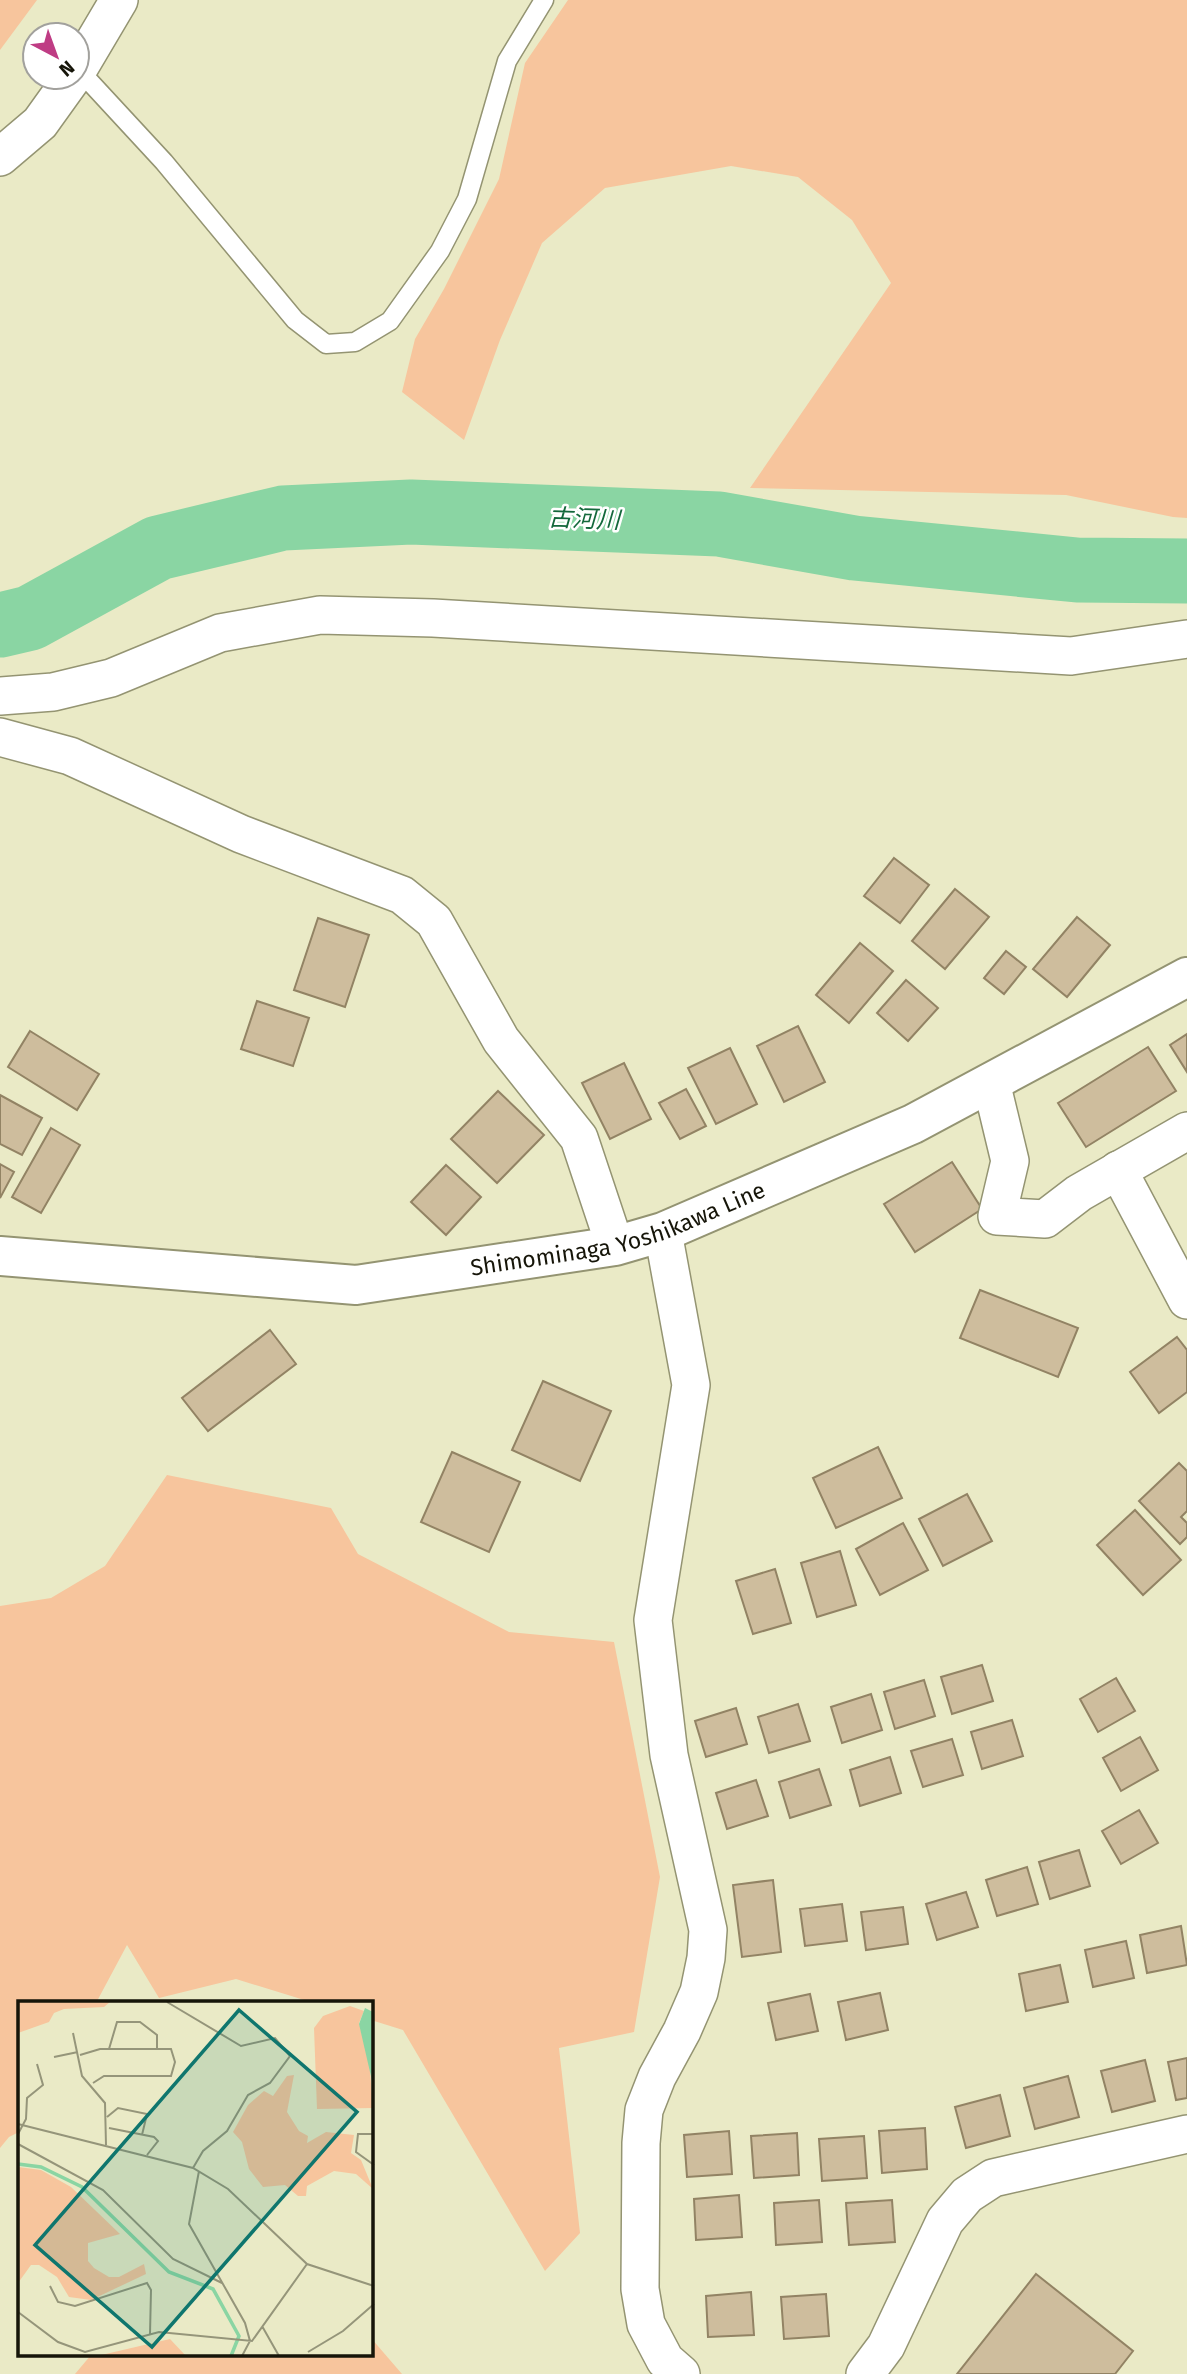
<svg xmlns="http://www.w3.org/2000/svg" width="1187" height="2374" font-family="'Fira Sans','Noto Sans JP',sans-serif">
<rect width="100%" height="100%" fill="#eaeac6"/>
<!-- green -->
<g fill="#f7c59d">
<path d="M0,0H37L0,50Z"/>
<path d="M568,0H1187V518L1173,517L1066,495L750,488L891,283L852,220L798,177L731,166L605,188L542,243L500,340L464,440L402,392L415,339L444,289L499,179L525,63Z"/>
<path d="M167,1475L331,1508L358,1554L509,1632L614,1642L660,1877L634,2032L559,2048L580,2233L545,2271L403,2030L371,2020V2003H314L236,1979L159,1998L127,1945L96,2003H19V2132L9,2137L0,2148V1606L51,1598L105,1566Z"/>
<path d="M371,2338L402,2374H75L91,2355H371Z"/>
</g>
<g fill="none" stroke-linecap="round" stroke-linejoin="round">
<!-- river -->
<path stroke="#8ad5a3" stroke-width="65" d="M0,625L30,618L158,548L283,518L411,512L719,524L854,548L1077,570L1187,571"/>
</g>
<!-- building -->
<g fill="#cebd9d" stroke="#928364" stroke-width="2">
<path d="M894,858L929,885L900,923L864,896Z"/>
<path d="M955,889L989,917L945,969L912,941Z"/>
<path d="M1077,917L1110,945L1067,997L1033,969Z"/>
<path d="M318,918L369,935L345,1007L294,990Z"/>
<path d="M860,943L893,971L849,1023L816,995Z"/>
<path d="M1006,951L1026,967L1004,994L984,978Z"/>
<path d="M906,980L938,1008L908,1041L877,1013Z"/>
<path d="M257,1001L309,1018L293,1066L241,1049Z"/>
<path d="M798,1026L825,1082L784,1102L757,1046Z"/>
<path d="M30,1031L99,1074L77,1110L8,1067Z"/>
<path d="M1187,1034V1072L1170,1045Z"/>
<path d="M1148,1047L1176,1091L1086,1147L1058,1103Z"/>
<path d="M730,1048L757,1104L716,1124L688,1068Z"/>
<path d="M624,1063L651,1119L610,1139L582,1083Z"/>
<path d="M686,1089L706,1126L680,1139L659,1103Z"/>
<path d="M498,1091L544,1135L497,1183L451,1139Z"/>
<path d="M0,1095L42,1118L22,1155L0,1144Z"/>
<path d="M51,1128L80,1145L41,1213L12,1197Z"/>
<path d="M952,1162L982,1209L915,1252L884,1204Z"/>
<path d="M0,1164L14,1172L0,1198Z"/>
<path d="M446,1165L481,1197L446,1235L411,1202Z"/>
<path d="M980,1290L1078,1328L1058,1377L960,1338Z"/>
<path d="M270,1330L296,1364L208,1431L182,1398Z"/>
<path d="M1177,1337L1187,1350V1392L1159,1413L1130,1372Z"/>
<path d="M543,1381L611,1411L580,1481L512,1450Z"/>
<path d="M878,1447L902,1498L836,1528L813,1478Z"/>
<path d="M452,1452L520,1482L489,1552L421,1522Z"/>
<path d="M1179,1463L1187,1471V1511L1181,1517L1187,1523V1537L1180,1544L1139,1501Z"/>
<path d="M967,1494L992,1541L943,1566L919,1519Z"/>
<path d="M1135,1510L1181,1560L1143,1595L1097,1545Z"/>
<path d="M903,1523L928,1570L880,1595L856,1549Z"/>
<path d="M840,1551L856,1605L817,1617L801,1563Z"/>
<path d="M775,1569L791,1623L753,1634L736,1581Z"/>
<path d="M982,1665L993,1701L952,1714L941,1677Z"/>
<path d="M1116,1678L1135,1711L1098,1732L1080,1699Z"/>
<path d="M924,1680L935,1716L895,1729L884,1692Z"/>
<path d="M871,1694L882,1730L842,1743L831,1707Z"/>
<path d="M798,1704L810,1741L769,1753L758,1717Z"/>
<path d="M736,1708L747,1744L706,1757L695,1721Z"/>
<path d="M1012,1720L1023,1756L982,1769L971,1732Z"/>
<path d="M1140,1737L1158,1770L1121,1791L1103,1758Z"/>
<path d="M952,1739L963,1775L923,1787L911,1751Z"/>
<path d="M890,1757L901,1793L860,1806L850,1770Z"/>
<path d="M819,1769L831,1805L790,1818L779,1782Z"/>
<path d="M756,1780L768,1816L727,1829L716,1793Z"/>
<path d="M1139,1810L1158,1843L1121,1864L1102,1831Z"/>
<path d="M1079,1850L1090,1886L1050,1899L1039,1862Z"/>
<path d="M1027,1867L1038,1904L997,1916L986,1880Z"/>
<path d="M773,1880L781,1952L742,1957L733,1885Z"/>
<path d="M966,1892L978,1927L937,1940L926,1904Z"/>
<path d="M842,1904L847,1941L805,1946L800,1909Z"/>
<path d="M903,1907L908,1944L866,1950L861,1912Z"/>
<path d="M1181,1926L1187,1965L1147,1973L1140,1935Z"/>
<path d="M1126,1941L1134,1978L1093,1987L1085,1950Z"/>
<path d="M1060,1965L1068,2002L1026,2011L1019,1974Z"/>
<path d="M880,1993L888,2030L846,2040L838,2002Z"/>
<path d="M810,1994L818,2031L776,2040L768,2003Z"/>
<path d="M1187,2058V2098L1176,2100L1168,2062Z"/>
<path d="M1145,2060L1155,2101L1112,2112L1101,2071Z"/>
<path d="M1068,2076L1079,2117L1035,2129L1024,2088Z"/>
<path d="M1000,2095L1010,2136L966,2148L955,2107Z"/>
<path d="M925,2128L927,2169L882,2173L879,2131Z"/>
<path d="M729,2131L732,2174L687,2177L684,2135Z"/>
<path d="M797,2133L799,2175L754,2178L751,2136Z"/>
<path d="M864,2136L867,2178L822,2181L819,2139Z"/>
<path d="M739,2195L742,2237L696,2240L694,2199Z"/>
<path d="M819,2200L822,2242L776,2245L774,2203Z"/>
<path d="M892,2200L895,2242L849,2245L846,2203Z"/>
<path d="M1036,2274L1133,2351L1115,2374H957Z"/>
<path d="M751,2292L754,2335L708,2337L706,2296Z"/>
<path d="M826,2294L829,2336L784,2339L781,2297Z"/>
</g>
<g fill="none" stroke-linecap="round" stroke-linejoin="round">
<!-- lane casing -->
<g stroke="#949472" stroke-width="21">
<path id="lane" d="M78,69L164,162L295,320L326,344L355,342L390,321L440,251L467,199L507,61L544,0"/>
</g>
<!-- street casing -->
<g stroke="#949472" stroke-width="40">
<g id="street">
<path d="M77,71L119,0"/>
<path d="M0,157L40,123L73,77"/>
<path d="M0,696L53,692L111,678L220,633L320,615L433,618L1071,656L1187,639"/>
<path d="M0,737L70,756L241,834L402,895L434,921L501,1040L579,1138L615,1246"/>
<path d="M991,1082L1010,1161L997,1216L1045,1219L1079,1193L1187,1131"/>
<path d="M1118,1170L1187,1300"/>
<path d="M663,1232L691,1385L653,1620L669,1755L708,1930L706,1958L699,1992L682,2031L657,2077L644,2110L641,2143L640,2289L646,2324L665,2360L681,2374"/>
<path d="M865,2374L886,2346L945,2221L967,2195L993,2178L1187,2134"/>
</g>
</g>
<!-- secondary casing -->
<g stroke="#949472" stroke-width="42">
<g id="secondary">
<path id="s1" d="M0,1256L356,1285L615,1246L663,1232L913,1124L1187,977"/>
</g>
</g>
<!-- lane -->
<use href="#lane" stroke="#fff" stroke-width="18"/>
<!-- street -->
<use href="#street" stroke="#fff" stroke-width="37"/>
<!-- secondary -->
<use href="#secondary" stroke="#fff" stroke-width="38"/>
</g>
<g text-anchor="middle" stroke-width="5" stroke-linejoin="round" paint-order="stroke">
<!-- street labels -->
<g font-size="23" fill="#161509" stroke="#fff">
<text dy="8" stroke="none"><textPath href="#s1" startOffset="626">Shimominaga Yoshikawa Line</textPath></text>
</g>
<!-- water labels -->
<g font-size="24" font-style="italic" fill="#13683b" stroke="#fff">
<text transform="translate(584 519) rotate(2)" y="8">古河川</text>
</g>
</g>
<!-- overview -->
<g transform="translate(18 2001)">
<rect width="355" height="355" fill="#eaeac6"/>
<path d="M0,1H92L86,6L46,8L36,12L31,21L0,32ZM332,5L346,10L341,22L351,58L355,107L299,108L296,27L305,15ZM276,74L269,111L281,130L290,135L289,142L308,131L336,134L333,152L343,159L355,188L338,173L316,170L289,185L288,195H280L267,184L245,186L231,168L224,141L215,131L230,104L246,90L255,95L269,75ZM0,166L23,169L53,186L102,233L70,242V260L76,267L91,276H101L126,263L128,273L73,299L51,296L39,276L21,264H13L0,282ZM152,338L168,355H79Z" fill="#f7c59d"/>
<path d="M347,7L355,11V84L341,23Z" fill="#8ad5a3"/>
<path fill="none" stroke="#8ad5a3" stroke-width="3.5" d="M0,163L23,166L64,186L151,271L195,288L221,335L213,355"/>
<path fill="none" stroke="#95957a" stroke-width="2" d="M149,1L223,45L257,37L272,55L252,82L230,94L209,130L185,150L175,167M55,32L64,75L87,102L88,144M91,48L99,21H122L139,34V48M62,54L82,48H153L157,61L153,75H86L75,82M36,56L60,51M89,116L100,107L129,113L124,134M0,123L175,167L210,188L289,263L356,285M91,127L136,136L140,140L129,154M0,133L8,118L9,97L25,84L19,63M356,133H340L338,151L356,164M0,143L85,189L155,258L204,282M181,170L171,223L227,322L232,340L224,355M32,285L40,301L57,305L129,282L133,289L132,333M0,311L40,341L67,351L141,331L234,340L289,263M244,325L261,355M290,351L325,330L356,303"/>
<path fill="#0f766e" fill-opacity="0.15" stroke="#0f766e" stroke-width="3.5" d="M221,9L339,111L134,346L17,244Z"/>
<rect width="355" height="355" fill="none" stroke="#161509" stroke-width="3.5"/>
</g>
<!-- north arrow -->
<g transform="translate(56 56) rotate(139)"><circle r="33" fill="#ffffff" stroke="#a2a19d" stroke-width="2"/>
<path d="M0-5L12 26L0 18L-12 26Z" fill="#bf3c84"/>
<text y="-10" font-size="19" font-weight="bold" text-anchor="middle" fill="#161509">N</text>
</g>
</svg>
